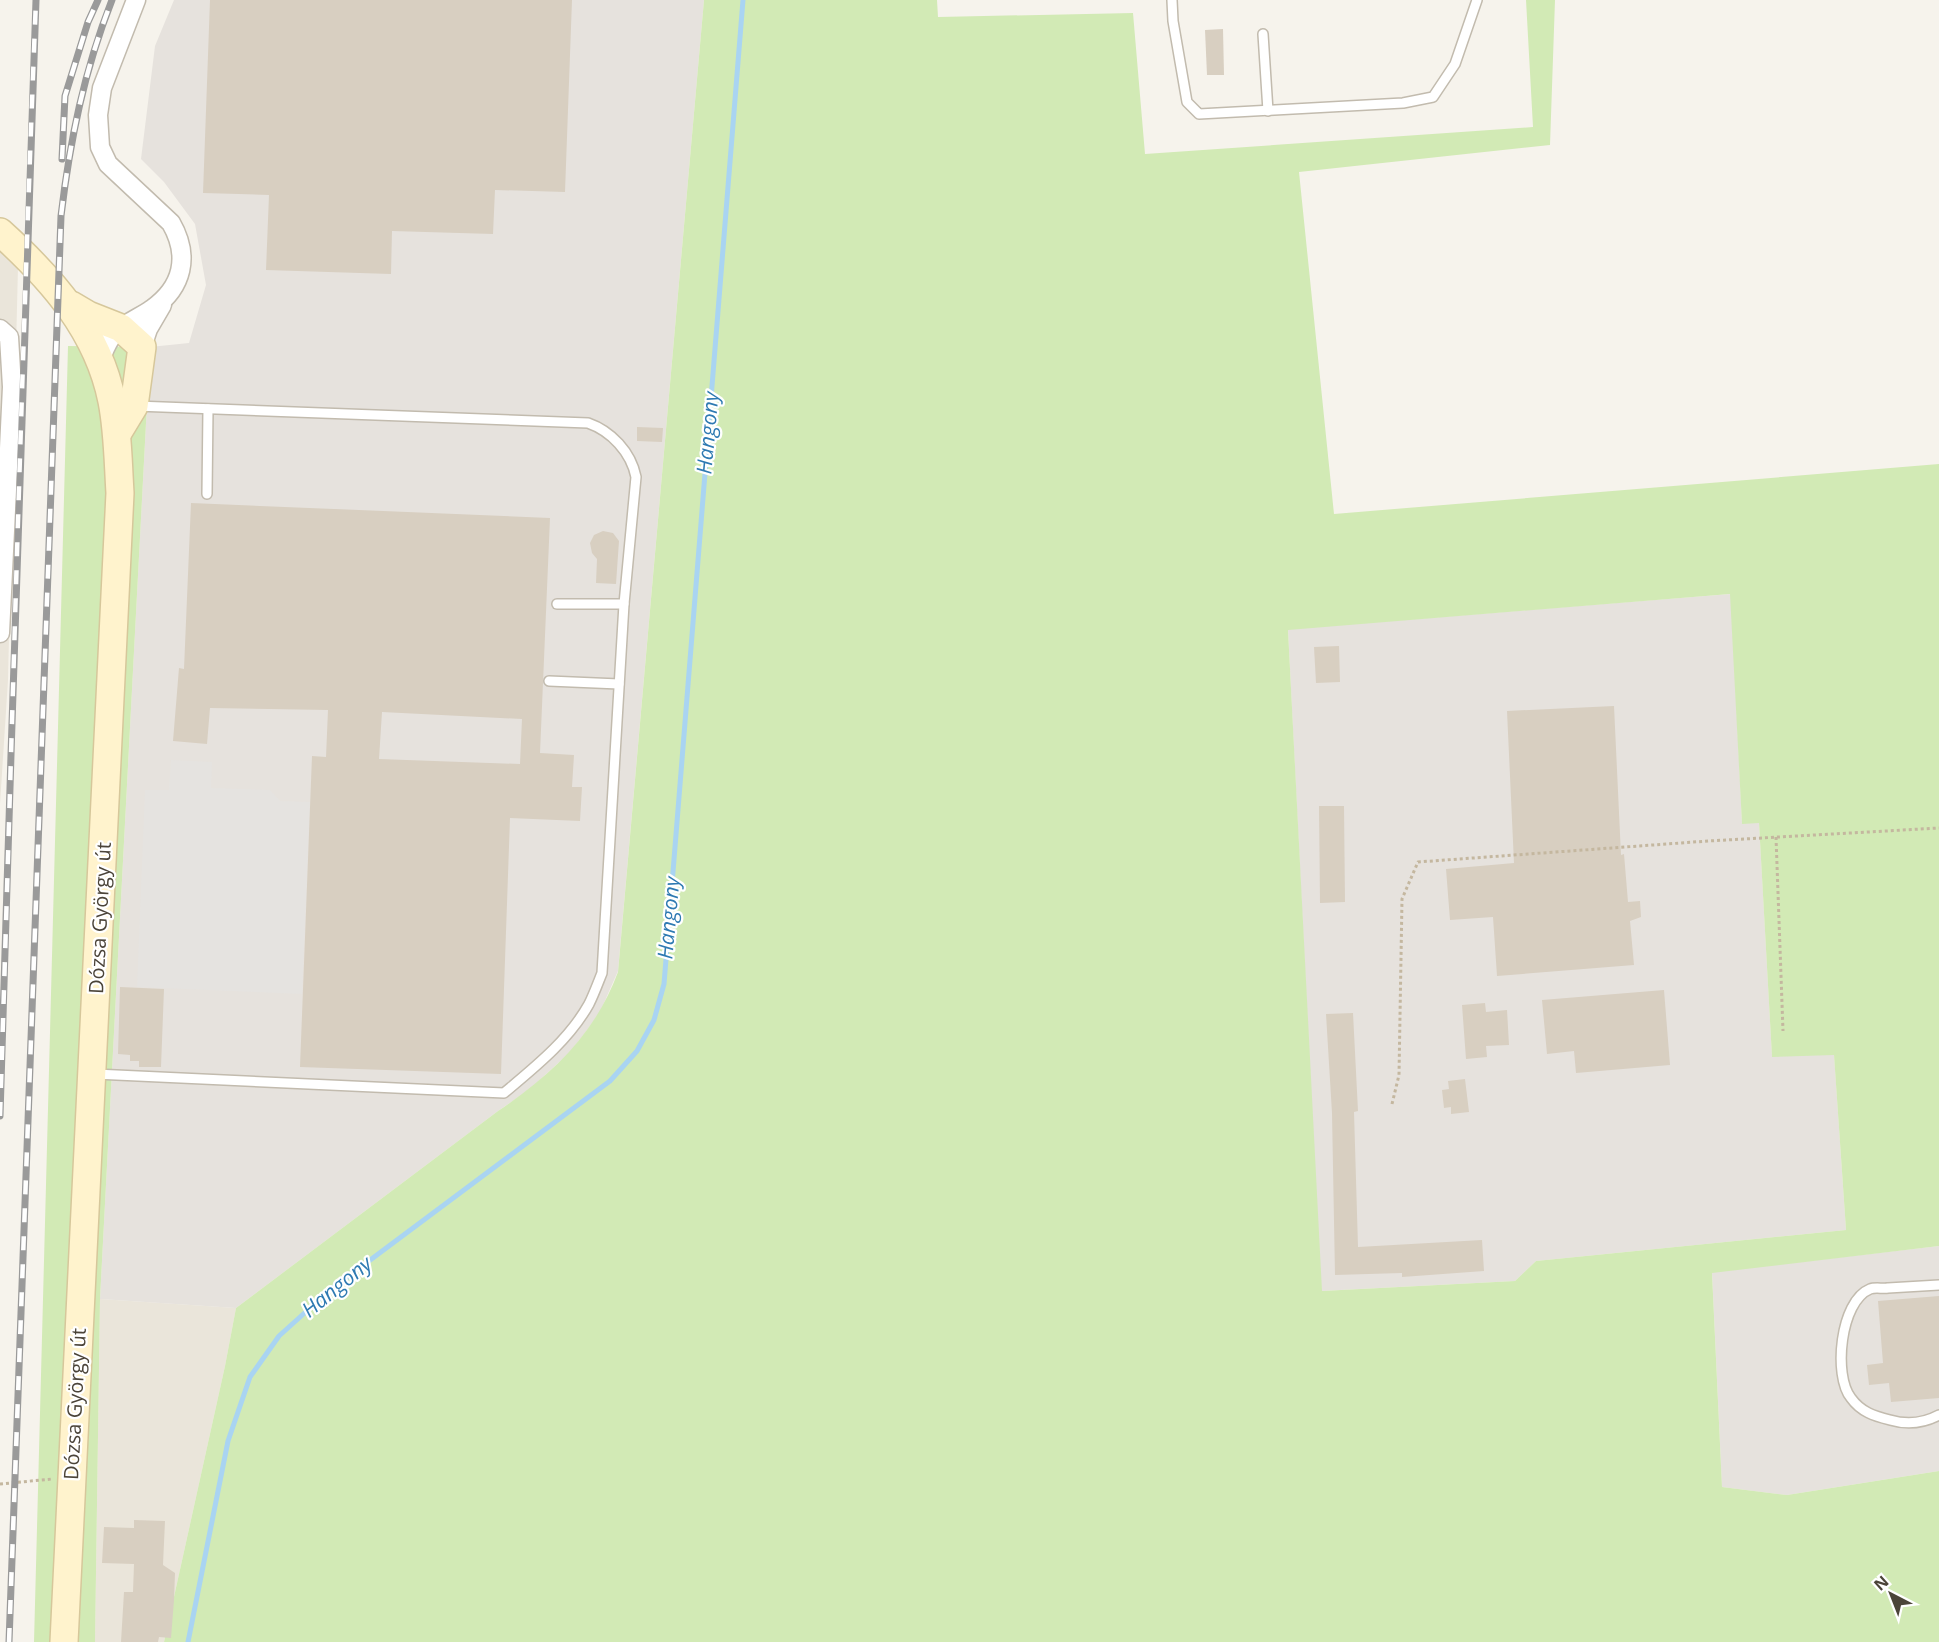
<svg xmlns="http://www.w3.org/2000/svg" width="1939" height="1642" font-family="'Open Sans',sans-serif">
<rect width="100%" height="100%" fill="#f6f3ec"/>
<!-- residential -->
<g fill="#eae5da">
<path d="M0,250L18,266L8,680L0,804Z"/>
<path d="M100,1299L236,1308L225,1366L164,1642H95Z"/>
</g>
<!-- industrial -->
<g fill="#e6e2dd">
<path d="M174,0H704L618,971L600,1012L585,1033L569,1053L529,1090L498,1111L236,1308L100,1299L150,347L189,343L206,285L195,224L164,182L141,159L155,46Z"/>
<path d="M1731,594L1742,823L1759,822L1772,1056L1834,1054L1846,1230L1536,1261L1515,1281L1321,1291L1288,629Z"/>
<path d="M1939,1246V1471L1787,1495L1722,1487L1712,1272Z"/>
</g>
<!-- green -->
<g fill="#d2eab5" fill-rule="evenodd">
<path d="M704,0H937L938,17L1133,13L1145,154L1533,127L1526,0H1555L1550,145L1299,172L1334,514L1939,464V1246L1712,1273L1722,1487L1787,1495L1939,1471V1642H164L225,1366L236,1308L498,1111C553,1074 595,1034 618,972ZM1730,594L1742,824L1759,823L1772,1057L1834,1055L1846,1230L1536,1261L1515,1281L1322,1291L1288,630Z"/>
<path d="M68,346L150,347L100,1299L95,1642H34Z"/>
</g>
<!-- parking -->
<path fill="#e5e3e0" d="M171,760L212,762L211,788L270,790L280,801L310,802L302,994L137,987L145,790H169Z"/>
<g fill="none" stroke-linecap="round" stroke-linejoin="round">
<!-- stream -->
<path stroke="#a9d4f2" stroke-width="5" d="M188,1642L228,1441L250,1377L279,1336L330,1290L610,1081L637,1051L654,1020L664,984L743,0"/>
</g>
<!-- building -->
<g fill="#d8cfc1" fill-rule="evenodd">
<path d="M210,0H572L565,192L495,190L493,234L392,231L391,274L266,270L269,195L203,193Z"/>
<path d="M1223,29L1224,75H1207L1205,30Z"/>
<path d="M637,427L663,428L662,442L637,441Z"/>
<path d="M191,503L550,518L540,753L574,755L572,787H582L580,821L510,818L501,1074L300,1067L312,756L326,757L328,710L210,708L207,744L173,741L179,668L184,669ZM382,712L522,719L520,764L379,759Z"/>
<path d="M603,531L613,533L619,541L616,584L596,583L597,559L592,553L590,543L594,535Z"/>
<path d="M1339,646L1340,682L1316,683L1314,647Z"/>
<path d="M1614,706L1621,855L1624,854L1628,902L1640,901L1641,917L1630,921L1634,965L1497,976L1493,917L1450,920L1446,869L1514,863L1507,711Z"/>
<path d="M1319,806H1344L1345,902L1320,903Z"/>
<path d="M120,987L164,989L161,1067H139V1061H130V1055L118,1054Z"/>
<path d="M1664,990L1670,1065L1576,1073L1574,1051L1547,1054L1542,1000Z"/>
<path d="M1485,1003L1486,1012L1507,1010L1509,1045L1486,1046L1487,1057L1466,1059L1462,1005Z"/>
<path d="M1353,1013L1358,1111L1354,1112L1358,1247L1482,1240L1484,1271L1402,1277V1273L1335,1275L1332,1113L1326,1014Z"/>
<path d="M1465,1079L1469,1112L1451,1114V1107L1444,1108L1442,1090L1449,1089L1448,1081Z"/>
<path d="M1939,1296V1398L1891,1402L1889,1383L1869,1385L1867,1365L1883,1363L1878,1301Z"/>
<path d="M134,1520L165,1521L163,1565L175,1573L174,1600L171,1638L159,1637L158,1642H121L124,1592H133L134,1564L102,1563L104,1527L134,1528Z"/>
</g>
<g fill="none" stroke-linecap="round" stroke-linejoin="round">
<!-- lane casing -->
<g stroke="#c2bbae" stroke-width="12">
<g id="lane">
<path d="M1172,0L1173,21L1187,102L1199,114L1403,103L1433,97L1455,64L1477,0"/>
<path d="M1263,34L1268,111"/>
<path d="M207,494L208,409"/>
<path d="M557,604H624"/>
<path d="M549,681L619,684"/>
<path d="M95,1074L504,1093C535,1067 569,1040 589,1004C594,994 598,983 602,973L624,604L636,477C631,452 611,431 588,423L136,406"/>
<path d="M1939,1285C1922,1286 1905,1287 1888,1288C1883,1289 1875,1287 1870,1289C1840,1301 1833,1376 1851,1398C1861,1412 1874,1416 1890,1420C1907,1425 1924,1423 1939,1415"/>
</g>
</g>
<!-- street casing -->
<g stroke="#c2bbae" stroke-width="21">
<g id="street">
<path d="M0,329L9,337L12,387L0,633"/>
<path d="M142,347L148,329L162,305"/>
<path d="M100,360C104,351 107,342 113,335C124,323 140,318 152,309C183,287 190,256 171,223L108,164L100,147L98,115L102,88L136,0"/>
</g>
</g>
<!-- secondary casing -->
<g stroke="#d6c79b" stroke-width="30">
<g id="secondary">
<path d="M0,232C52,279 98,331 112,401C118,431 118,462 120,493L64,1642"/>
<path d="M71,305L88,315L121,328L142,347L134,406L117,434"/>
</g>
</g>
<!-- path -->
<g stroke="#c4b79f" stroke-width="3" stroke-dasharray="3 3" stroke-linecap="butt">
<path d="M1776,837L1783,1031"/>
<path d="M1392,1104L1399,1075L1402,899L1418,862L1708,841L1939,828"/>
<path d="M0,1484L52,1479"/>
</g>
<!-- lane -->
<use href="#lane" stroke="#fff" stroke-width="9"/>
<!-- street -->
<use href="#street" stroke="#fff" stroke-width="18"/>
<!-- secondary -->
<use href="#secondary" stroke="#fff3cd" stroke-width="27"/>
<!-- rail casing -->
<g stroke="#9a9a9a" stroke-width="7">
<g id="rail">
<path d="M62,159L65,96L88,22L98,0"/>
<path d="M0,1116C12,744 21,372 36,0"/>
<path d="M9,1642L61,216C70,140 84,71 112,0"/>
</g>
</g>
<!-- rail -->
<use href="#rail" stroke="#fff" stroke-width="4.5" stroke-dasharray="14" stroke-linecap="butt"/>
</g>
<g text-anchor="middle" stroke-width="4.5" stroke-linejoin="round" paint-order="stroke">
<!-- street labels -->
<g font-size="20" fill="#4b4439" stroke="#fff">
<text transform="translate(100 918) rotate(-87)" y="7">Dózsa György út</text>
<text transform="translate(75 1404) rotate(-87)" y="7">Dózsa György út</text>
</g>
<!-- water labels -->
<g font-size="21" font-style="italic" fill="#2e7ab2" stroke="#fff">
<text transform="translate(708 433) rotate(-85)" y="7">Hangony</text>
<text transform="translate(669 918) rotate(-85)" y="7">Hangony</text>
<text transform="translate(337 1287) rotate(-39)" y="7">Hangony</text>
</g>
</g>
<!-- north arrow -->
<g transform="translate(1891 1594) rotate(318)" stroke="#ffffff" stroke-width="4.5" paint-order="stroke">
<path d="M0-4.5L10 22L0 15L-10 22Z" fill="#4b4439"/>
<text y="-9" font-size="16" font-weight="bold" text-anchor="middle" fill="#4b4439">N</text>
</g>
</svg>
